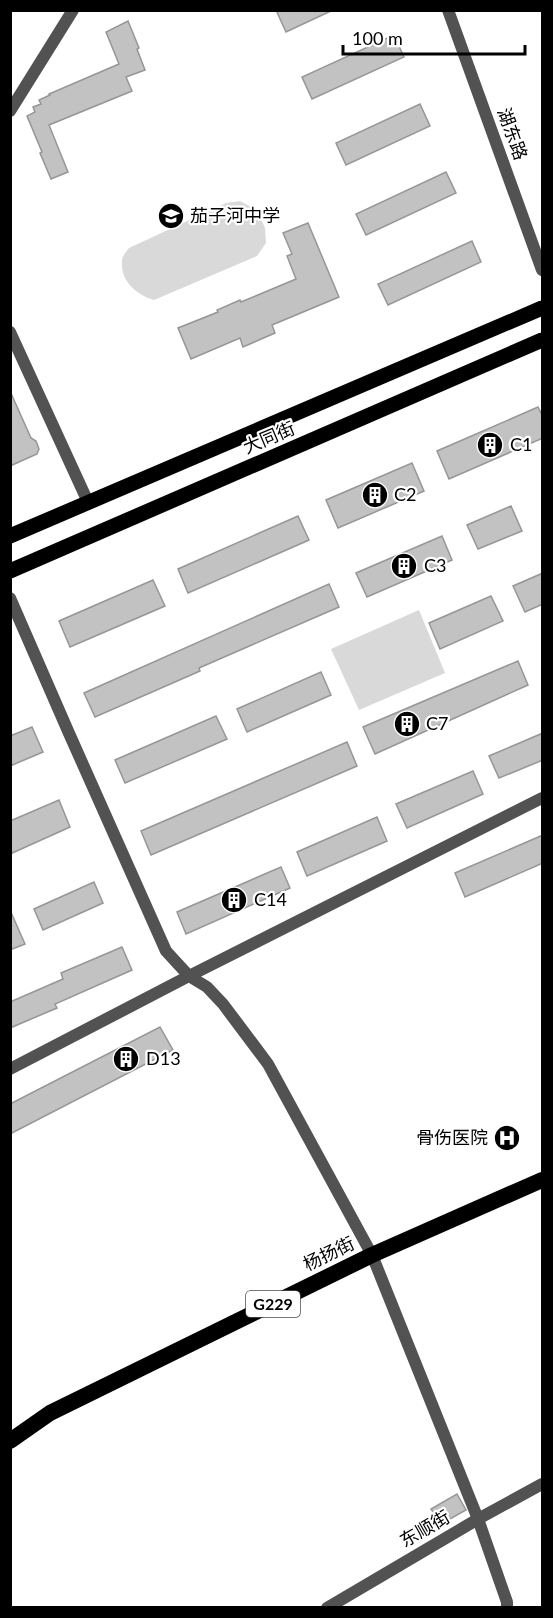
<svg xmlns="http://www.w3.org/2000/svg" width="553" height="1618" font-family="Lato,'Noto Sans SC',sans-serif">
<rect width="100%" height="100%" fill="#fff"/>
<!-- green -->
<g fill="#d9d9d9">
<path d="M240,201L257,210L265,228L266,243L257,256L154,300C137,295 120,281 122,261C122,256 126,252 129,248L226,203Z"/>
<path d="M419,610L445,673L359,710L331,649Z"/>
</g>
<!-- building -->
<g fill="#c2c2c2" stroke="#969696" stroke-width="1.5">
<path d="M276,10H333L286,32Z"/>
<path d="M128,21L139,48L137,49L145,70L126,77L132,91L49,125L68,172L51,179L40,153L42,152L27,116L35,112L33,107L41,104L39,100L50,95L49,94L119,64L106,32Z"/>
<path d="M394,35L404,57L312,99L302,77Z"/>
<path d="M420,104L430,126L346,165L336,143Z"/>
<path d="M446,172L456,193L366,235L356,214Z"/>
<path d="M308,223L339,297L272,325L275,333L243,347L240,338L191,359L178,328L218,312L217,310L240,300L241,302L296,279L287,256L292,254L283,233Z"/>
<path d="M472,241L481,262L388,305L378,284Z"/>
<path d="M10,391L31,438L36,441L39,449L37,454L10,466Z"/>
<path d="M538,407L543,417V438L449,479L437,451Z"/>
<path d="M412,463L424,491L338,528L326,500Z"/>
<path d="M511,506L522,531L478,549L467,525Z"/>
<path d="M298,516L309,540L188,593L178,569Z"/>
<path d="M442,536L452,560L367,597L356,573Z"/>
<path d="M543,573V604L525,612L513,586Z"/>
<path d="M153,580L165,606L70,647L59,621Z"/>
<path d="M329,584L339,607L199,668L200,671L95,717L84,693Z"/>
<path d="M491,596L503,621L440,649L429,623Z"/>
<path d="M518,661L528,685L375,754L363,727Z"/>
<path d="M321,672L331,695L247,732L237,709Z"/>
<path d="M216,716L227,739L125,783L115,760Z"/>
<path d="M32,727L43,752L10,766V736Z"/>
<path d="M543,733V760L499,778L489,756Z"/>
<path d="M347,742L357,766L151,855L141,831Z"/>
<path d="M473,771L483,794L407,828L396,804Z"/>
<path d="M59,800L70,827L10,854V821Z"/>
<path d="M377,817L387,841L307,876L297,852Z"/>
<path d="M543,835V863L465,897L455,873Z"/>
<path d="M281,867L290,888L186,934L177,912Z"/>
<path d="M94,882L103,903L43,930L34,909Z"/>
<path d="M10,910L25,944L10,950Z"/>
<path d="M122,947L132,970L55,1004L57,1008L10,1028V1002L63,979L61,973Z"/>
<path d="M160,1027L173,1050L10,1134V1104Z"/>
<path d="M457,1494L466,1510L441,1524L431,1509Z"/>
</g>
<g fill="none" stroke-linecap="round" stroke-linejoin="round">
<!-- minor -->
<g stroke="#525252" stroke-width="12">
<path d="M10,111L73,10"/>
<path d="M10,332L88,502"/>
<path d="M10,598L68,731L166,951L189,976L207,987L223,1004L268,1064L372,1255L478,1519L507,1602V1608"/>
<path d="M10,1069L189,976L542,798"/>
<path d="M327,1608L478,1519L542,1484"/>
</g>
<!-- tertiary -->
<path stroke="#525252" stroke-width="12" d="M448,10L542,270"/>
<!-- primary -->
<g stroke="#000" stroke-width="15">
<path d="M10,536L542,308"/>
<path d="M10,571L542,340"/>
</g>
<!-- trunk -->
<path stroke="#000" stroke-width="16" d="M10,1441L50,1413L372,1255L542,1180"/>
</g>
<!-- icons -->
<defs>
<g id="school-disc" transform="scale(1.35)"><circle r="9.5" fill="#000" stroke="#fff"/><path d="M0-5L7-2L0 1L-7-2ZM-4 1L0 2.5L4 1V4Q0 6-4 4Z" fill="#fff"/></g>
<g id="building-disc" transform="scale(1.35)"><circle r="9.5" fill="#000" stroke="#fff"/><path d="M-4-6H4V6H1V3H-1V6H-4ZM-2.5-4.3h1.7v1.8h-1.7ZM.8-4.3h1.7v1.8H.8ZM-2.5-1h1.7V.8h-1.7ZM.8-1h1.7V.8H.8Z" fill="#fff"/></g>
<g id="hospital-disc" transform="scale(1.35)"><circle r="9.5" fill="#000" stroke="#fff"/><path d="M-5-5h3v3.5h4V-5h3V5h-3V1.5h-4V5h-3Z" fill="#fff"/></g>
</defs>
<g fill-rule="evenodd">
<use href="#school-disc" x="171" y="216"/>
<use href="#building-disc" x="490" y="445"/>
<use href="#building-disc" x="375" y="495"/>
<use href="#building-disc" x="404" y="566"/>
<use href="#building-disc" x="407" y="724"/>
<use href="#building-disc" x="234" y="900"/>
<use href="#building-disc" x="126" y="1059"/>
<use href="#hospital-disc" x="507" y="1138"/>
</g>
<g text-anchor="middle" stroke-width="4.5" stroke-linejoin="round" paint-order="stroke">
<!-- shield labels -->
<rect fill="#fff" stroke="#4c4c4c" stroke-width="1.5" x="246" y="1291" width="54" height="26" rx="4.5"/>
<g font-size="16" font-weight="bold" fill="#000">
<text x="273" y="1310">G229</text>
</g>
<!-- street labels -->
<g font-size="18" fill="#000" stroke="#fff">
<text transform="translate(512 134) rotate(70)" y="6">湖东路</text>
<text transform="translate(269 438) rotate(-23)" y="6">大同街</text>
<text transform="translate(329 1254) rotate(-26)" y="6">杨扬街</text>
<text transform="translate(425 1529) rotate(-30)" y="6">东顺街</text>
</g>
<!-- poi labels -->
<g font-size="18" fill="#000" stroke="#fff" text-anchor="start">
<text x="190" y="222">茄子河中学</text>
<text x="510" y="451">C1</text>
<text x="394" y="501">C2</text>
<text x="424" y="572">C3</text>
<text x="426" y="730">C7</text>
<text x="254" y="906">C14</text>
<text x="146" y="1065">D13</text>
<text x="488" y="1144" text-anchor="end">骨伤医院</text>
</g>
</g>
<!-- border -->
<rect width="553" height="1618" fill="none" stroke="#000000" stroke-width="24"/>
<!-- scale -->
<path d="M343 45v9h182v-9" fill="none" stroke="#000000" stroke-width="3"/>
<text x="352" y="45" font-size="18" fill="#000000" stroke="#ffffff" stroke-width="4.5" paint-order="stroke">100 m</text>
</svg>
